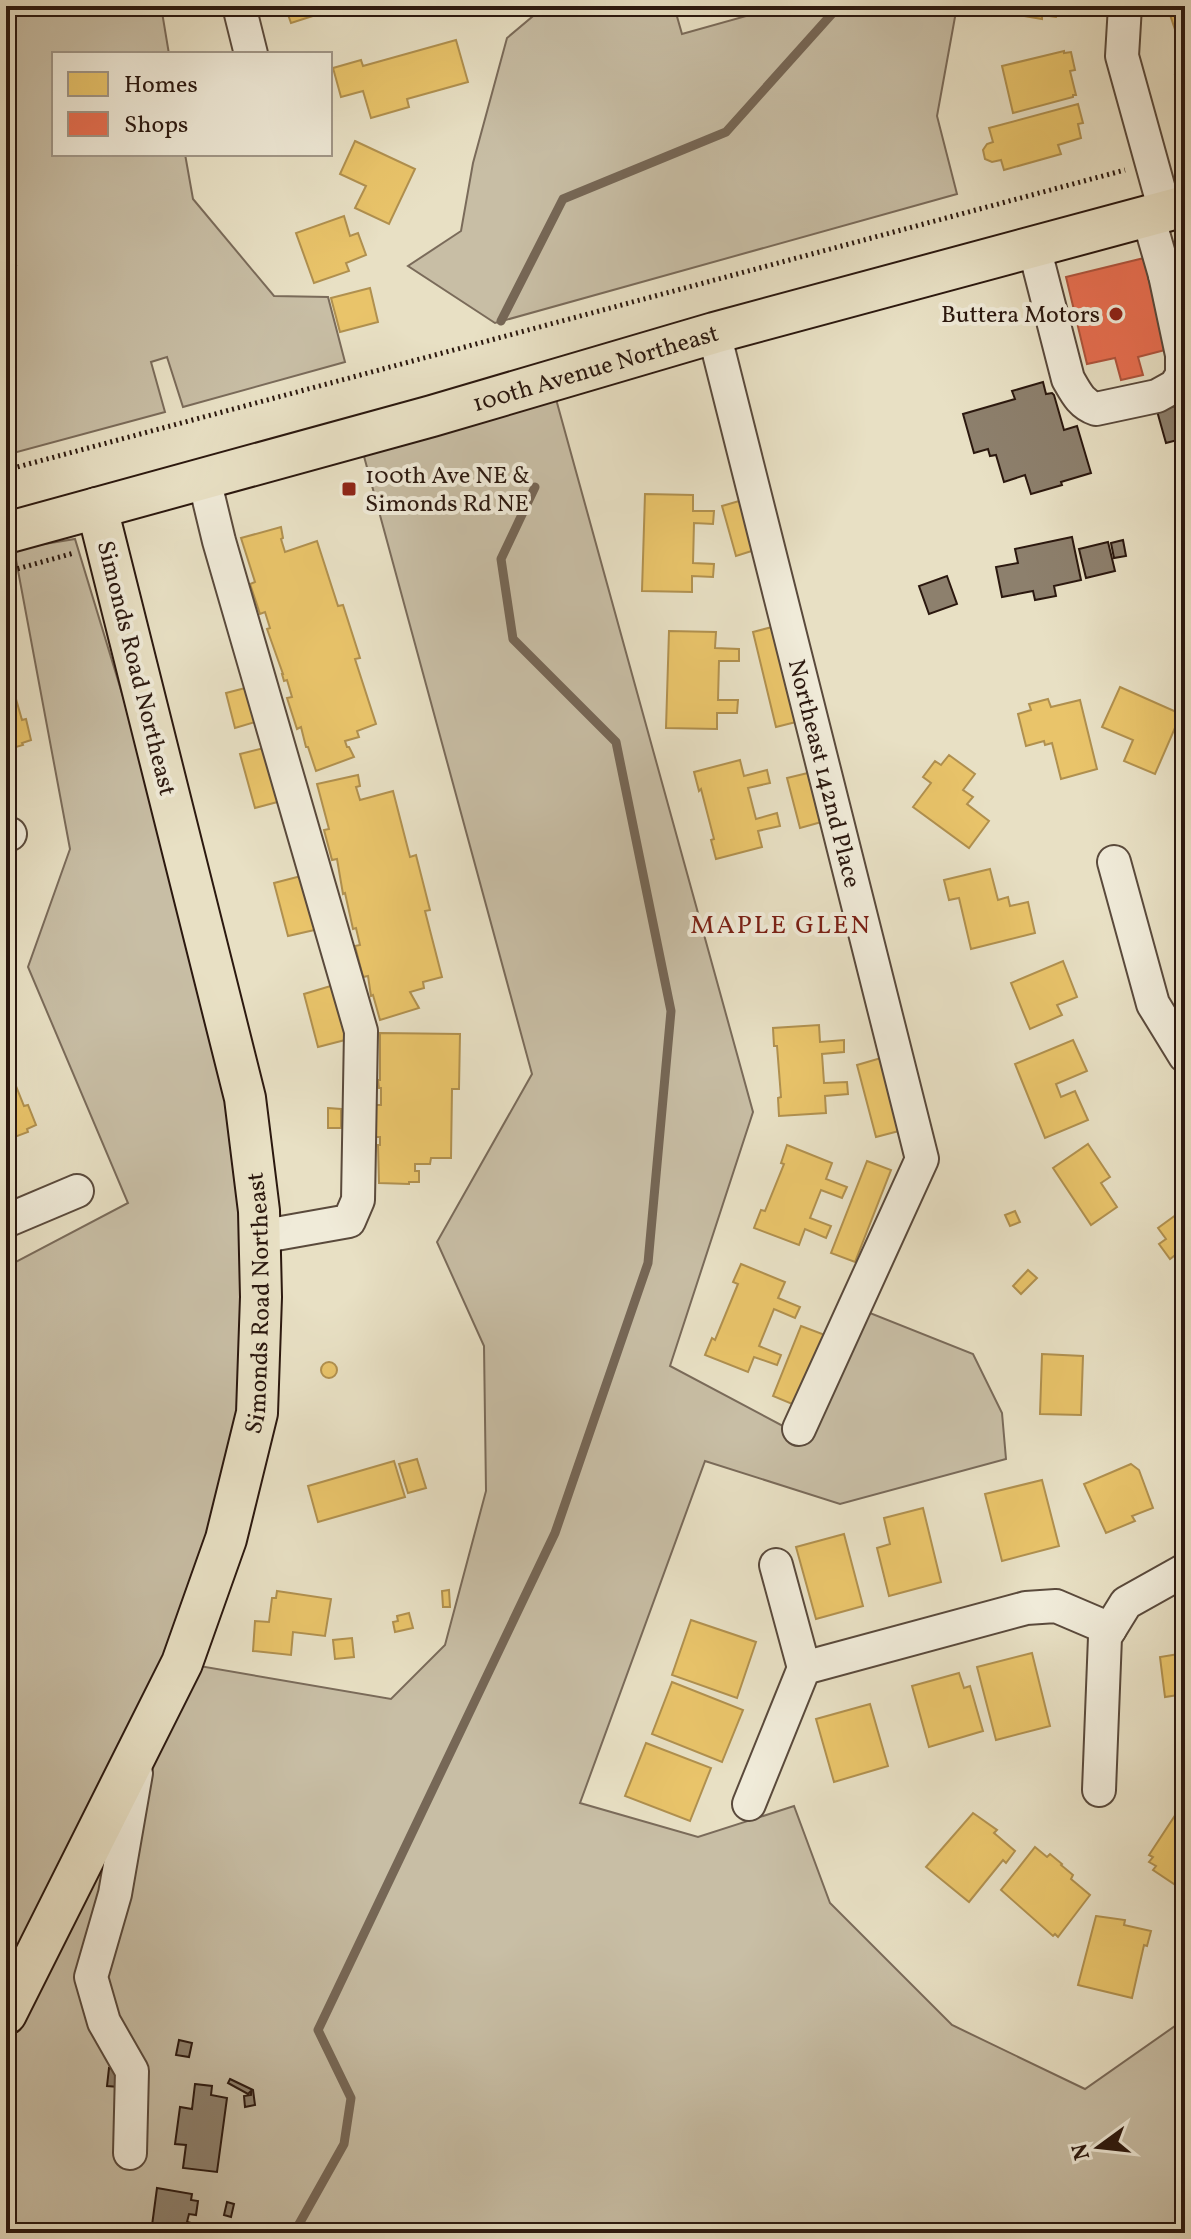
<svg xmlns="http://www.w3.org/2000/svg" width="1191" height="2239" font-family="Vollkorn,serif">
<rect width="100%" height="100%" fill="#e8e0c4"/>
<filter id="stains"><feTurbulence type="fractalNoise" baseFrequency=".0025" numOctaves="4"/><feColorMatrix values="0 0 0 0 .2 0 0 0 0 .09 0 0 0 0 .02 0 0 0 .5 -.17"/></filter>
<radialGradient id="worn" r=".72"><stop offset=".6" stop-color="#630" stop-opacity="0"/><stop offset="1" stop-color="#630" stop-opacity=".3"/></radialGradient>
<!-- green -->
<g fill="#c8bea5" stroke="#7a6b5a" stroke-width="2">
<path d="M6,6H161L169,54H54V154H185L193,199L274,296L328,297L345,362L183,407L167,357L151,362L165,412L6,455Z"/>
<path d="M545,6H674L682,34L782,6H957L937,116L957,194L495,323L408,266L461,231L473,163L507,38Z"/>
<path d="M551,381L753,1112L670,1366L798,1434L855,1307L973,1354L1002,1413L1006,1459L840,1504L705,1461L580,1803L698,1837L794,1806L830,1903L952,2025L1085,2089L1185,2019V2233H6V1267L128,1203L28,967L70,849L14,549L75,539L245,1098L257,1413L182,1663L391,1699L445,1645L486,1491L484,1346L437,1242L532,1074L359,438Z"/>
</g>
<!-- homes -->
<g fill="#e9c46a" stroke="#b0904f" stroke-width="2">
<path d="M285,6H344L291,23Z"/>
<path d="M1019,6H1073L1071,14L1057,13L1056,17L1042,15V19L1018,15Z"/>
<path d="M1177,6H1185V49L1182,50L1168,9Z"/>
<path d="M456,40L468,82L407,99L409,107L371,118L363,91L341,97L333,68L361,60L363,66Z"/>
<path d="M1064,51V53L1071,52L1075,70L1070,71L1076,95H1073V97L1013,113L1002,66Z"/>
<path d="M1185,72V104H1183L1175,75Z"/>
<path d="M1078,104L1083,123L1078,124L1081,138L1058,145L1061,154L1004,170L1001,160L992,162L985,159L983,150L987,144L993,142L989,128Z"/>
<path d="M355,141L415,169L389,224L355,208L366,186L340,174Z"/>
<path d="M344,216L350,236L358,233L366,255L346,263L349,271L314,283L296,233Z"/>
<path d="M370,288L378,322L340,332L331,298Z"/>
<path d="M645,494L693,495V511H714L713,524L694,523L693,563L714,564L713,577L692,576V592L642,591Z"/>
<path d="M746,499L761,548L736,556L722,506Z"/>
<path d="M281,527L283,538L281,539L285,552L317,541L338,606L343,605L360,658L355,659L376,724L357,731L359,737L345,741L347,747H349L354,757L316,771L308,747H306L301,727L297,729L287,698L292,697L287,680L284,681L282,674H283L267,629L270,628L265,612L260,614L250,584L255,582L241,538Z"/>
<path d="M776,626L800,721L776,727L753,632Z"/>
<path d="M669,631L716,632L715,648L739,649V661H719L718,700H738L737,713H717V729L666,728Z"/>
<path d="M253,686L262,720L235,728L226,693Z"/>
<path d="M1120,687L1181,714L1155,774L1124,761L1133,740L1102,727Z"/>
<path d="M16,699L22,720L26,719L31,740L22,743L23,745L6,750V702Z"/>
<path d="M1048,699L1051,707L1080,700L1097,769L1061,779L1052,743L1045,745L1044,741L1026,746L1018,714L1031,710L1029,704Z"/>
<path d="M272,746L285,800L255,808L240,754Z"/>
<path d="M949,755L975,774L963,790L973,797L967,804L989,821L969,848L913,807L931,783L923,777L935,761L941,765Z"/>
<path d="M740,760L744,776L767,770L770,783L748,788L756,819L777,813L780,826L758,831L762,847L716,859L711,840L714,839L701,789L699,791L694,772Z"/>
<path d="M812,772L825,821L800,828L787,778Z"/>
<path d="M358,775L360,786L356,787L360,800L393,791L410,857L416,855L430,910L425,911L442,977L423,982L424,988L410,992L419,1008L380,1020L373,995L371,996L368,976L363,977L355,946L360,945L356,928L353,929L345,893L343,894L337,859L332,860L324,830L329,829L317,784Z"/>
<path d="M990,869L998,900L1008,897L1010,906L1028,902L1035,933L971,949L959,898L949,900L944,880Z"/>
<path d="M305,875L319,929L288,936L274,883Z"/>
<path d="M1063,961L1077,997L1057,1005L1062,1015L1030,1029L1011,983Z"/>
<path d="M334,985L349,1039L318,1047L304,994Z"/>
<path d="M819,1025L820,1042L844,1040V1052L822,1054L824,1083L847,1082L848,1094L825,1096L826,1113L779,1116L778,1098L781,1097L777,1046H774L773,1028Z"/>
<path d="M380,1033L460,1034L459,1089H452L451,1158H431L430,1164H415V1171H419V1182H409V1184L379,1183L378,1145H380V1137H375L376,1105H381V1088H379L378,1080H380Z"/>
<path d="M1073,1040L1087,1071L1056,1084L1061,1097L1075,1091L1088,1120L1045,1138L1015,1064Z"/>
<path d="M881,1058L899,1131L876,1137L857,1065Z"/>
<path d="M16,1086L24,1106L28,1105L36,1125L27,1129L28,1132L9,1139L13,1147L6,1149V1090Z"/>
<path d="M328,1108L341,1109V1128H328Z"/>
<path d="M1088,1144L1110,1177L1101,1183L1117,1207L1091,1225L1053,1168Z"/>
<path d="M787,1145L832,1163L826,1179L847,1187L842,1198L821,1190L810,1218L831,1226L826,1238L805,1229L799,1245L754,1228L761,1210L765,1211L784,1164L781,1163Z"/>
<path d="M867,1161L891,1170L855,1262L831,1253Z"/>
<path d="M1184,1209L1185,1210V1262L1178,1253L1170,1259L1159,1244L1166,1239L1158,1228Z"/>
<path d="M1015,1211L1020,1222L1010,1226L1005,1215Z"/>
<path d="M741,1264L785,1282L778,1298L800,1307L795,1318L774,1309L759,1346L781,1355L777,1365L754,1357L748,1372L705,1355L712,1338L715,1340L738,1284L733,1282Z"/>
<path d="M1028,1270L1037,1278L1021,1294L1013,1286Z"/>
<path d="M801,1326L825,1335L797,1406L773,1396Z"/>
<path d="M1042,1354L1083,1356L1081,1415L1040,1414Z"/>
<circle cx="329" cy="1370" r="8"/>
<path d="M417,1459L426,1488L408,1493L399,1464Z"/>
<path d="M394,1461L405,1497L318,1522L308,1486Z"/>
<path d="M1131,1464L1139,1470L1153,1508L1132,1516L1135,1521L1106,1533L1084,1484Z"/>
<path d="M1042,1480L1059,1546L1002,1561L985,1494Z"/>
<path d="M923,1508L941,1582L889,1596L877,1548L890,1544L884,1518Z"/>
<path d="M844,1534L863,1606L816,1619L796,1547Z"/>
<path d="M449,1590L450,1607H443L442,1591Z"/>
<path d="M277,1591L331,1599L325,1636L293,1632L291,1655L253,1651L255,1621L269,1622L272,1598H276Z"/>
<path d="M409,1613L413,1628L395,1632L393,1622L398,1621L397,1616Z"/>
<path d="M691,1620L756,1642L737,1698L672,1675Z"/>
<path d="M352,1638L354,1657L335,1659L333,1640Z"/>
<path d="M1032,1653L1050,1726L996,1740L977,1667Z"/>
<path d="M1185,1653V1694L1165,1697L1160,1657Z"/>
<path d="M959,1673L964,1688L970,1686L983,1731L929,1747L912,1686Z"/>
<path d="M672,1682L743,1710L722,1762L652,1734Z"/>
<path d="M870,1704L888,1766L834,1782L816,1719Z"/>
<path d="M646,1743L711,1768L690,1821L625,1796Z"/>
<path d="M973,1813L997,1830L994,1833L1015,1851L1006,1863L1003,1860L969,1902L926,1867Z"/>
<path d="M1176,1814L1185,1820V1874L1177,1886L1153,1870L1156,1866L1149,1862L1153,1857L1149,1855Z"/>
<path d="M1035,1847L1047,1857L1050,1854L1062,1864L1061,1865L1073,1875L1071,1879L1090,1895L1058,1937L1055,1934L1053,1936L1001,1890Z"/>
<path d="M1096,1916L1125,1920L1124,1925L1151,1931L1147,1946L1144,1945L1132,1998L1078,1985Z"/>
</g>
<!-- shops -->
<path fill="#e76f51" stroke="#af553d" stroke-width="2" d="M1144,258L1165,350L1138,357L1143,375L1121,380L1115,358L1087,364L1066,277Z"/>
<g fill="none" stroke-linecap="round" stroke-linejoin="round">
<!-- stream -->
<g stroke="#766756" stroke-width="9">
<path d="M501,321L563,199L726,132L839,6"/>
<path d="M294,2233L344,2144L351,2098L318,2030L555,1533L648,1263L671,1011L616,742L513,639L501,559L535,487"/>
</g>
</g>
<!-- building -->
<g fill="#8d806d" stroke="#2b180f" stroke-width="2">
<path d="M6,230L16,265L6,268Z"/>
<path d="M1043,382L1046,394L1052,393L1054,395L1064,430L1077,426L1091,473L1061,482L1062,485L1031,494L1025,475L1004,482L996,455L990,456L988,449L974,453L963,414L1015,399L1012,391Z"/>
<path d="M1185,403V438L1166,443L1157,411Z"/>
<path d="M1072,537L1081,580L1054,586L1056,596L1035,600L1033,591L1002,597L996,567L1018,563L1015,549Z"/>
<path d="M1123,540L1126,556L1114,558L1111,543Z"/>
<path d="M1108,542L1115,571L1086,578L1079,549Z"/>
<path d="M947,576L957,604L929,614L919,586Z"/>
<path d="M179,2040L192,2043L189,2057L176,2055Z"/>
<path d="M109,2068L121,2070L119,2087L107,2086Z"/>
<path d="M230,2079L253,2090L255,2105L245,2107L244,2096L251,2095V2091L248,2094L228,2083Z"/>
<path d="M195,2084L212,2086L211,2095L227,2098L217,2172L183,2168L186,2145L175,2144L180,2107L192,2109Z"/>
<path d="M157,2188L192,2194L191,2200L198,2201L196,2215L189,2214L187,2222L216,2229L215,2233H151Z"/>
<path d="M227,2202L234,2204L231,2217L224,2215Z"/>
</g>
<g fill="none" stroke-linecap="round" stroke-linejoin="round">
<!-- minor casing -->
<g stroke="#5a4a3c" stroke-width="36">
<g id="minor">
<path d="M239,6L251,54"/>
<path d="M1125,6L1122,56L1165,211"/>
<path d="M1148,216L1165,275L1185,270"/>
<path d="M1034,247L1068,379C1076,393 1081,404 1096,409L1157,396L1175,386L1182,375V355L1165,275"/>
<path id="s1" d="M714,333L922,1159L799,1429"/>
<path d="M204,479L219,541L361,1031L358,1200L349,1221L259,1237"/>
<path d="M6,835L10,834"/>
<path d="M1114,862L1153,1004L1185,1056"/>
<path d="M6,1221L77,1191"/>
<path d="M776,1565L804,1668"/>
<path d="M1099,1790L1105,1637L1126,1603L1185,1570"/>
<path d="M749,1804L804,1668L1026,1608L1056,1606L1110,1629"/>
<path d="M130,2153L132,2071L104,2022L91,1977L115,1894L136,1773"/>
</g>
</g>
<!-- major casing -->
<g stroke="#2b180f" stroke-width="44">
<g id="major">
<path id="s2" d="M6,533L432,416L714,333L1185,206"/>
<path id="s3" d="M6,2014L182,1663L226,1539L257,1413L261,1297L259,1211L245,1098L97,508"/>
</g>
</g>
<!-- path -->
<g stroke="#2b180f" stroke-width="5" stroke-dasharray="2 4" stroke-linecap="butt">
<path d="M6,470L1125,170"/>
<path d="M6,572L74,553"/>
</g>
<!-- minor -->
<use href="#minor" stroke="#f0ebd9" stroke-width="32"/>
<!-- major -->
<use href="#major" stroke="#e8e0c4" stroke-width="40"/>
</g>
<!-- markers -->
<g fill="#8f2418" stroke="#f0ebd9" stroke-width="3">
<circle cx="1116" cy="314" r="8"/>
<rect x="341" y="481" width="16" height="16" rx="4"/>
</g>
<g text-anchor="middle" stroke-width="8" stroke-linejoin="round" paint-order="stroke">
<!-- poi labels -->
<g font-size="24" fill="#2b180f" stroke="#f0ebd9" text-anchor="end">
<text x="1100" y="322">Buttera Motors</text>
<text x="365" y="483" text-anchor="start">100th Ave NE &amp;<tspan x="365" dy="28">Simonds Rd NE</tspan></text>
</g>
<!-- street labels -->
<g font-size="24" fill="#2b180f" stroke="#f0ebd9">
<text dy="8" stroke="none"><textPath href="#s2" startOffset="612">100th Avenue Northeast</textPath></text>
<text transform="translate(137 668) rotate(76)" y="8">Simonds Road Northeast</text>
<text dy="8" stroke="none"><textPath href="#s1" startOffset="454">Northeast 142nd Place</textPath></text>
<text dy="8" stroke="none"><textPath href="#s3" startOffset="764">Simonds Road Northeast</textPath></text>
</g>
<!-- neighbourhood labels -->
<g font-size="26" letter-spacing="2" fill="#7a1f14" stroke="#f0ebd9">
<text x="781" y="933">MAPLE GLEN</text>
</g>
</g>
<!-- margin -->
<rect width="1191" height="2239" fill="none" stroke="#e8e0c4" stroke-width="32"/>
<rect x="8" y="8" width="1175" height="2223" fill="none" stroke="#2b180f" stroke-width="4"/>
<rect x="16" y="16" width="1159" height="2207" fill="none" stroke="#2b180f" stroke-width="2"/>
<!-- legend -->
<rect x="52" y="52" width="280" height="104" fill="#f0ebd9" stroke="#a19788" stroke-width="2"/>
<rect x="68" y="72" width="40" height="24" fill="#e9c46a" stroke="#a19788" stroke-width="2"/>
<text x="124" y="92" font-size="24" fill="#2b180f">Homes</text>
<rect x="68" y="112" width="40" height="24" fill="#e76f51" stroke="#a19788" stroke-width="2"/>
<text x="124" y="132" font-size="24" fill="#2b180f">Shops</text>
<!-- north arrow -->
<g transform="translate(1099 2147) rotate(255)" stroke="#f0ebd9" stroke-width="6" paint-order="stroke">
<path d="M0-6L14 30L0 20L-14 30Z" fill="#2b180f"/>
<text y="-12" font-size="22" font-weight="bold" text-anchor="middle" fill="#2b180f">N</text>
</g>
<rect width="100%" height="100%" filter="url(#stains)"/>
<rect width="100%" height="100%" fill="url(#worn)"/>
</svg>
